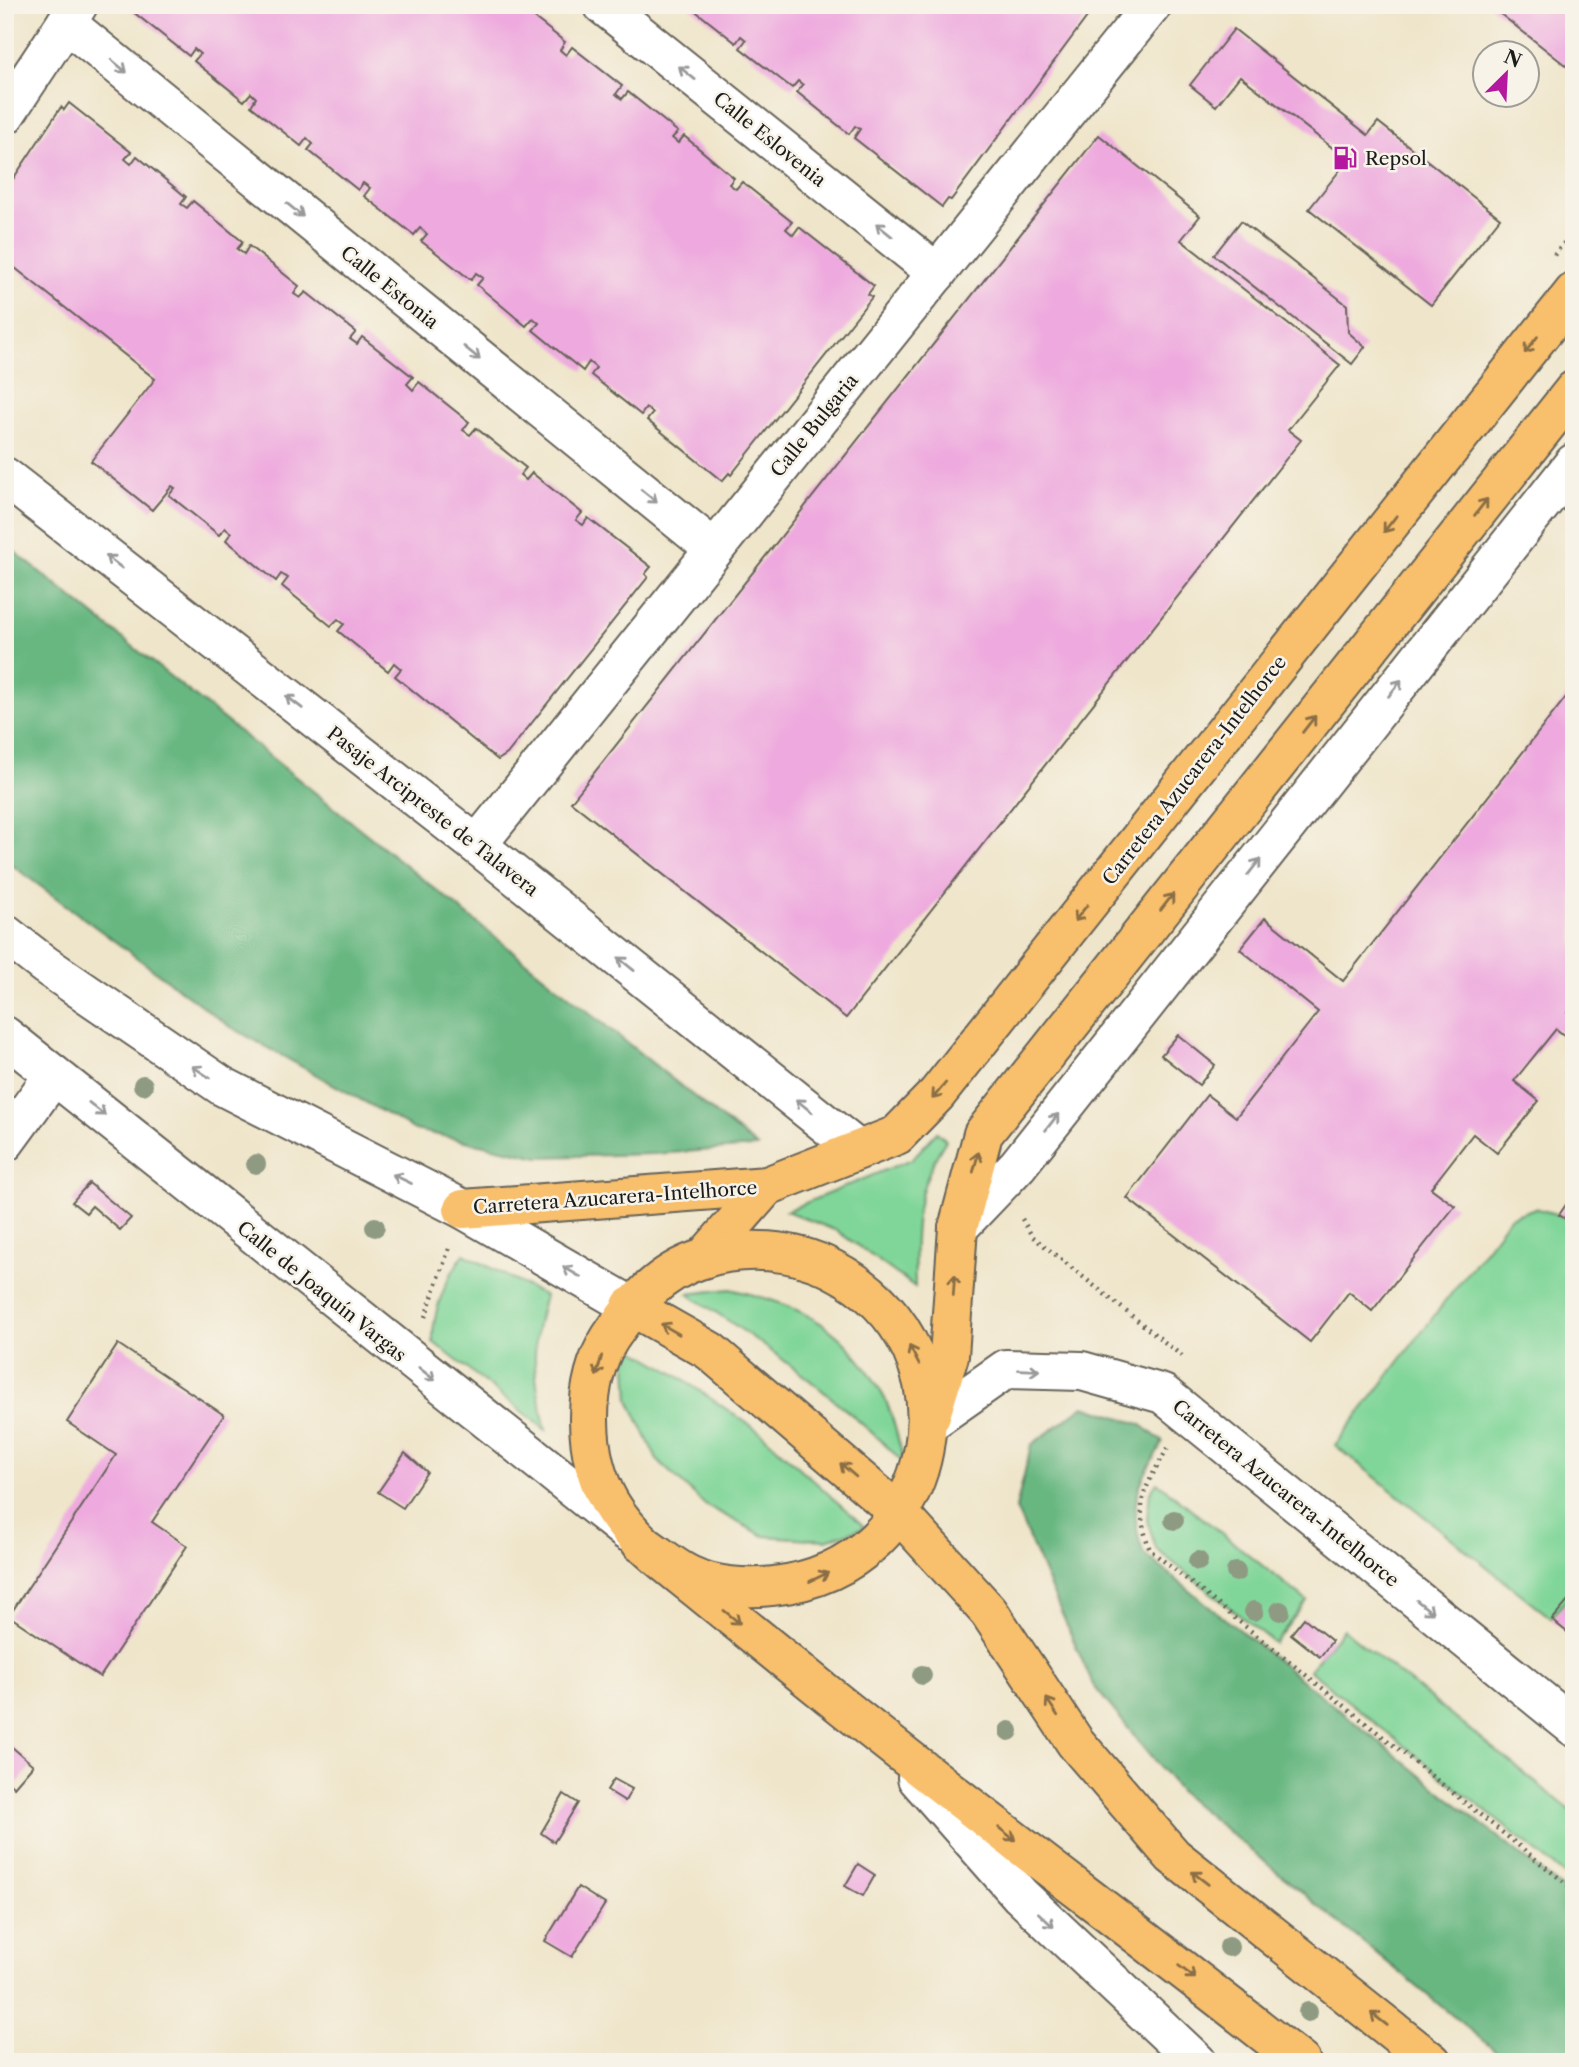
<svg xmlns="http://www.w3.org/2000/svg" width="1579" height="2067" font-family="'Libre Caslon Text',serif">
<rect width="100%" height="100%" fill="#f7f3e8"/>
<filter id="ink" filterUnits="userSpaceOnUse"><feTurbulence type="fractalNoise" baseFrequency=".0143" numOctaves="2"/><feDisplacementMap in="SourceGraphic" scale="14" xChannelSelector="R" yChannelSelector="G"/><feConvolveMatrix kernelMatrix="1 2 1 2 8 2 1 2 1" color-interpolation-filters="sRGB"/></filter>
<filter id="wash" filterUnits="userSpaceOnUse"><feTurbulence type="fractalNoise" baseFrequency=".00686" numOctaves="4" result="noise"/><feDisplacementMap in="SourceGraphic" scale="28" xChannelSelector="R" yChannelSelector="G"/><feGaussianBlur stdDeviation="1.57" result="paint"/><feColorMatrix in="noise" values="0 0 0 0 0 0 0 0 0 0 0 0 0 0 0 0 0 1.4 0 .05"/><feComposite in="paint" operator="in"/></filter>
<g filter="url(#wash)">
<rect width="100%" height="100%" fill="#efe5ca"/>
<!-- green -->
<g fill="#80d699" stroke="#4e795a" stroke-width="2">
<path d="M937,1132L946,1140C913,1192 914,1227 915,1287L837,1231L786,1211L912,1159Z"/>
<path d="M1535,1208L1559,1215L1574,1224V1591L1551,1618L1335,1445L1510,1217Z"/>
<path d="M464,1254L545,1296C529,1347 534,1379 546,1430L433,1342C432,1312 446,1278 464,1254Z"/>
<path d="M730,1289C804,1306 846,1327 884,1397C894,1416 898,1442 905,1464C839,1399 766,1344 688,1294Z"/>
<path d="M626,1345L672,1372L760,1432L865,1527L826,1540L764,1536L705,1505L657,1460L629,1400Z"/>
<path d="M1157,1482L1307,1601L1274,1643L1156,1549L1147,1520L1150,1492Z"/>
<path d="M1343,1629L1574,1813V1882L1309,1670Z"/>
</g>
<!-- forest -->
<g fill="#68b781" stroke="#426a4e" stroke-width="2">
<path d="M5,544L757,1147L654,1154L539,1157L415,1130L229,1026L5,860Z"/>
<path d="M1084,1406L1140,1424L1163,1442C1137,1486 1127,1502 1143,1553L1574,1898V2062H1509L1181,1793L1093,1685L1016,1509L1031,1445Z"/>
</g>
<g id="blocks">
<!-- building -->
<g fill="#eeaade">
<path d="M137,5H504L510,10L518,5L565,42L560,50L566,55L572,47L622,86L616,94L622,99L628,92L678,132L672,138L678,143L684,136L734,178L729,184L736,189L742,182L792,222L786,229L793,235L799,227L874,286L868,294L872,297L731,475L729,473L722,481L647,420L653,413L646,408L641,415L591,375L596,368L589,362L583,371L533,330L539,323L533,318L526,326L477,285L483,278L476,273L471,280L434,251L421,241L427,234L420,228L414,235L382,210L364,196L370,188L363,183L358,190L308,150L313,144L307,138L301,146L251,106L256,98L251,93L244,101L194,61L200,54L194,49L189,56L132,11Z"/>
<path d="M688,5H1080L1090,13L951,200L948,199L942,207L854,138L860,129L855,126L849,134L797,92L803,85L798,81L792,88L740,48L746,40L741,36L736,43Z"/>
<path d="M1489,5H1574V72Z"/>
<path d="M1234,29L1368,135L1378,122L1500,218L1431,305L1309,209L1348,160L1240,76L1216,106L1190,85Z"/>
<path d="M69,103L131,152L125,159L131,164L137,156L186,197L181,204L187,208L193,201L243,242L237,249L244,254L249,246L299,286L294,294L300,298L306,292L356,332L350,339L357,344L362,337L413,377L407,384L413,390L419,382L469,422L463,430L470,435L476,428L526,468L520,475L526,480L532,473L582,513L576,520L583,525L588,518L651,567L645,574L648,577L507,754L498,760L395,676L401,669L394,663L388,671L338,631L344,624L338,619L331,626L282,586L288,578L281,574L276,581L226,540L231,533L225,528L219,535L169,495L175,488L172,486L152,510L91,461L155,379L5,260V191L61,107L64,110Z"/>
<path d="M1099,135L1200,216L1181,240L1340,365L1288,430L1301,440L1293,450L846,1018L571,802Z"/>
<path d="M1241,221L1347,305L1348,332L1365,347L1352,364L1214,255Z"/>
<path d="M1574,687V1006L1568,1013L1574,1018V1043L1556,1029L1514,1081L1539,1101L1497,1153L1473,1134L1431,1188L1455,1206L1372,1311L1349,1292L1310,1342L1127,1198L1207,1095L1236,1117L1318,1012L1240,949L1265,918L1343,981Z"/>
<path d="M1178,1035L1215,1065L1199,1085L1161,1055Z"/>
<path d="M89,1183L131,1218L120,1230L92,1206L86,1213L72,1202Z"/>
<path d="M1574,1193V1224L1559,1215Z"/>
<path d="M118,1344L224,1415L152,1522L187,1546L100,1677L9,1616L116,1455L67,1422Z"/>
<path d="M405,1453L427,1472L403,1508L378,1492Z"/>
<path d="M1574,1594V1623L1567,1632L1552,1620Z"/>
<path d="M1304,1618L1332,1641L1320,1657L1291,1634Z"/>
<path d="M5,1741L33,1765L14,1787L5,1779Z"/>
<path d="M614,1779L632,1789L625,1801L607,1790Z"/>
<path d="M564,1794L578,1803L554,1842L541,1833Z"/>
<path d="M858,1864L875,1875L863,1896L845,1886Z"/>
<path d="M578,1887L605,1904L572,1957L545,1941Z"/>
</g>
</g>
</g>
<g filter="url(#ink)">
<use href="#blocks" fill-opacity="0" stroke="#666259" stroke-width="2"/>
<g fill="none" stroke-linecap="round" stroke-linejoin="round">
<!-- minor casing -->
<g stroke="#666259" stroke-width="42">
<g id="minor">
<path d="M603,5L937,273"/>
<path d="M66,23L714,549"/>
<path d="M5,115L78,5"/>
<path d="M5,477L477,845L857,1149"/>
<path d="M477,845L1152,5"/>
<path d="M5,934L45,965L222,1086L463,1209L631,1306"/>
<path d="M5,1036L628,1532"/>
<path d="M5,1142L54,1075"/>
<path d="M958,1228L1018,1165L1574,463"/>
<path d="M929,1423L1006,1369L1082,1371L1163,1394L1574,1727"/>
<path d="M917,1778L1020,1895L1197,2062"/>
</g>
</g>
<!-- major casing -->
<g stroke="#666259" stroke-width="42">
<g id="major">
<path d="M463,1209L767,1186L897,1135L937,1094L1574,292"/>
<path d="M703,1259L767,1186"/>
<path d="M631,1306L710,1351L900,1514L989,1612L1075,1742L1173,1856L1432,2062"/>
<path d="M931,1415L949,1356L958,1228L983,1134L1574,390"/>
<path d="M641,1543C657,1553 672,1567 689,1575C714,1587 747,1589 773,1586C943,1568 985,1347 832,1269C794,1249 744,1245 702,1259C660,1272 633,1303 610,1338C581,1384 583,1456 610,1503C633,1542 672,1568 706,1596C748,1630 790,1664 832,1698C986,1822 1146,1939 1301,2062"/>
</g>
</g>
<!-- path -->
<g stroke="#666259" stroke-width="4.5" stroke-dasharray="2 5" stroke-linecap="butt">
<path d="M1554,255L1574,231"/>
<path d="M1022,1219L1032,1236L1182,1356"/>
<path d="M425,1317L450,1246"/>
<path d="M1168,1448C1144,1489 1133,1502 1150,1550L1574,1890"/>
</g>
<!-- minor -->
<use href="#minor" stroke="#fff" stroke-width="38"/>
<!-- major -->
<use href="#major" stroke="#f8bf6c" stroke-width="38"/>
</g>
<!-- trees -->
<g fill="#8e9a82">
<circle cx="143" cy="1085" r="10"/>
<circle cx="256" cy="1164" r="10"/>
<circle cx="375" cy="1227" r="10"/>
<circle cx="1174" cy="1520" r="10"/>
<circle cx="1198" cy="1561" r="10"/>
<circle cx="1236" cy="1572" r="10"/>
<circle cx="1254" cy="1611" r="10"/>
<circle cx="1280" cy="1611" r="10"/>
<circle cx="922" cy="1675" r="10"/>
<circle cx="1009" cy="1731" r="10"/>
<circle cx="1229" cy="1947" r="10"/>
<circle cx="1308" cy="2012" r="10"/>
</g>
<!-- one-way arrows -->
<defs><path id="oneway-shaft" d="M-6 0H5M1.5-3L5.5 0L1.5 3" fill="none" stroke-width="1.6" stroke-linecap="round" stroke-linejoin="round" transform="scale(1.75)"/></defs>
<g stroke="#999">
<use href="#oneway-shaft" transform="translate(119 66) rotate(40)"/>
<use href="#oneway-shaft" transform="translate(687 73) rotate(-141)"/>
<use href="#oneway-shaft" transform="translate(295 210) rotate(39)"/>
<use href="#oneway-shaft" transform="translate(884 230) rotate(-141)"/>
<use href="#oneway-shaft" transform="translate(472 353) rotate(39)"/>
<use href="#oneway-shaft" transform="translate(649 496) rotate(39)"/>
<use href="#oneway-shaft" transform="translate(114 562) rotate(-142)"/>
<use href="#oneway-shaft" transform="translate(1395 688) rotate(-52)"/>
<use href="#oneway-shaft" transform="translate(294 702) rotate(-142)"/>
<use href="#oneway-shaft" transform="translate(1254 867) rotate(-52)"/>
<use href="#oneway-shaft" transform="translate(626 964) rotate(-141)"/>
<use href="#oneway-shaft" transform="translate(201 1072) rotate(-146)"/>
<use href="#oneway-shaft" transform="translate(804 1106) rotate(-141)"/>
<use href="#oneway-shaft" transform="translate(97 1109) rotate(39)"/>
<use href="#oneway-shaft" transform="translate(1052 1122) rotate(-52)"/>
<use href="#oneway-shaft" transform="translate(402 1179) rotate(-154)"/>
<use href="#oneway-shaft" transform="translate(572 1272) rotate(-150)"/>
<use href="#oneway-shaft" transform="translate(1029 1370) rotate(2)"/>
<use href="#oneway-shaft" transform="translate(427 1374) rotate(38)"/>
<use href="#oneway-shaft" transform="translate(1425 1607) rotate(39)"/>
<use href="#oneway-shaft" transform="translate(1046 1920) rotate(43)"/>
</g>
<g stroke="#8a6e44">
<use href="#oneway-shaft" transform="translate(1531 345) rotate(128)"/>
<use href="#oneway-shaft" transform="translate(1481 507) rotate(-52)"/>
<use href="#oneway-shaft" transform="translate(1390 524) rotate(128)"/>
<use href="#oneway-shaft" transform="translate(1309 724) rotate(-52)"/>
<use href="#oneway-shaft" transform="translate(1167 902) rotate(-52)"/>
<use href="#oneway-shaft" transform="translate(1081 913) rotate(128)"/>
<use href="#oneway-shaft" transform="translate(939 1091) rotate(130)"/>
<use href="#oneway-shaft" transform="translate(976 1162) rotate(-75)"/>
<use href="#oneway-shaft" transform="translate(954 1285) rotate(-86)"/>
<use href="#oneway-shaft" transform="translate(670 1329) rotate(-150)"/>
<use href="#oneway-shaft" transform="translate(914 1355) rotate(-117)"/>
<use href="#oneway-shaft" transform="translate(599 1366) rotate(105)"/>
<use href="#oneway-shaft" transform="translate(848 1470) rotate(-139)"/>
<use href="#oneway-shaft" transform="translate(819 1577) rotate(-26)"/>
<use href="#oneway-shaft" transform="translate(732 1617) rotate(39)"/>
<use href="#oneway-shaft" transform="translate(1052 1707) rotate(-123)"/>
<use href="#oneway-shaft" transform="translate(1007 1834) rotate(37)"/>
<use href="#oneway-shaft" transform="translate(1200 1878) rotate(-142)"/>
<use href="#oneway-shaft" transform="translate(1187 1972) rotate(37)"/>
<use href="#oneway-shaft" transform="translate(1379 2019) rotate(-142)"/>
</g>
</g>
<!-- icons -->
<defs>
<g id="fuel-bare" transform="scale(1.89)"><path d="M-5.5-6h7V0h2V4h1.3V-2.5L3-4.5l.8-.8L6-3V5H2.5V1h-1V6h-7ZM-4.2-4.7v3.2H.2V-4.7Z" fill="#b5179e" stroke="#f7f3e8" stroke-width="2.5" paint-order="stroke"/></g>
</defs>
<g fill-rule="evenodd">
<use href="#fuel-bare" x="1345" y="158"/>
</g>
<g text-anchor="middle" stroke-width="5" stroke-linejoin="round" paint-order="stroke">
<!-- street labels -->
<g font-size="19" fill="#1c1c1c" stroke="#f7f3e8">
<text transform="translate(770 139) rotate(39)" y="7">Calle Eslovenia</text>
<text transform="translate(390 287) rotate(39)" y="7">Calle Estonia</text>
<text transform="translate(814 425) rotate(-51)" y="7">Calle Bulgaria</text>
<text transform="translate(1194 770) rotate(-52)" y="7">Carretera Azucarera-Intelhorce</text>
<text transform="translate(433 811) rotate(38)" y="7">Pasaje Arcipreste de Talavera</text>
<text transform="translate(615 1197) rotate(-4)" y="7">Carretera Azucarera-Intelhorce</text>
<text transform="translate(322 1291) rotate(39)" y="7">Calle de Joaquín Vargas</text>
<text transform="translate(1286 1493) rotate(39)" y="7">Carretera Azucarera-Intelhorce</text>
</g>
<!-- poi labels -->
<g font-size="19" fill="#1c1c1c" stroke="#f7f3e8" text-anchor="start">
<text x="1365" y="165">Repsol</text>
</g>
</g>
<!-- margin -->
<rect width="1579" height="2067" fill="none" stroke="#f7f3e8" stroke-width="28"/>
<!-- north arrow -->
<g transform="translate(1506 74) rotate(24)"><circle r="33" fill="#f7f3e8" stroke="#9f9d96" stroke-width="2"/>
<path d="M0-5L12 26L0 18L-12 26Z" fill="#b5179e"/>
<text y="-10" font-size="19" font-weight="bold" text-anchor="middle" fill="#1c1c1c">N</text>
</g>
</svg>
